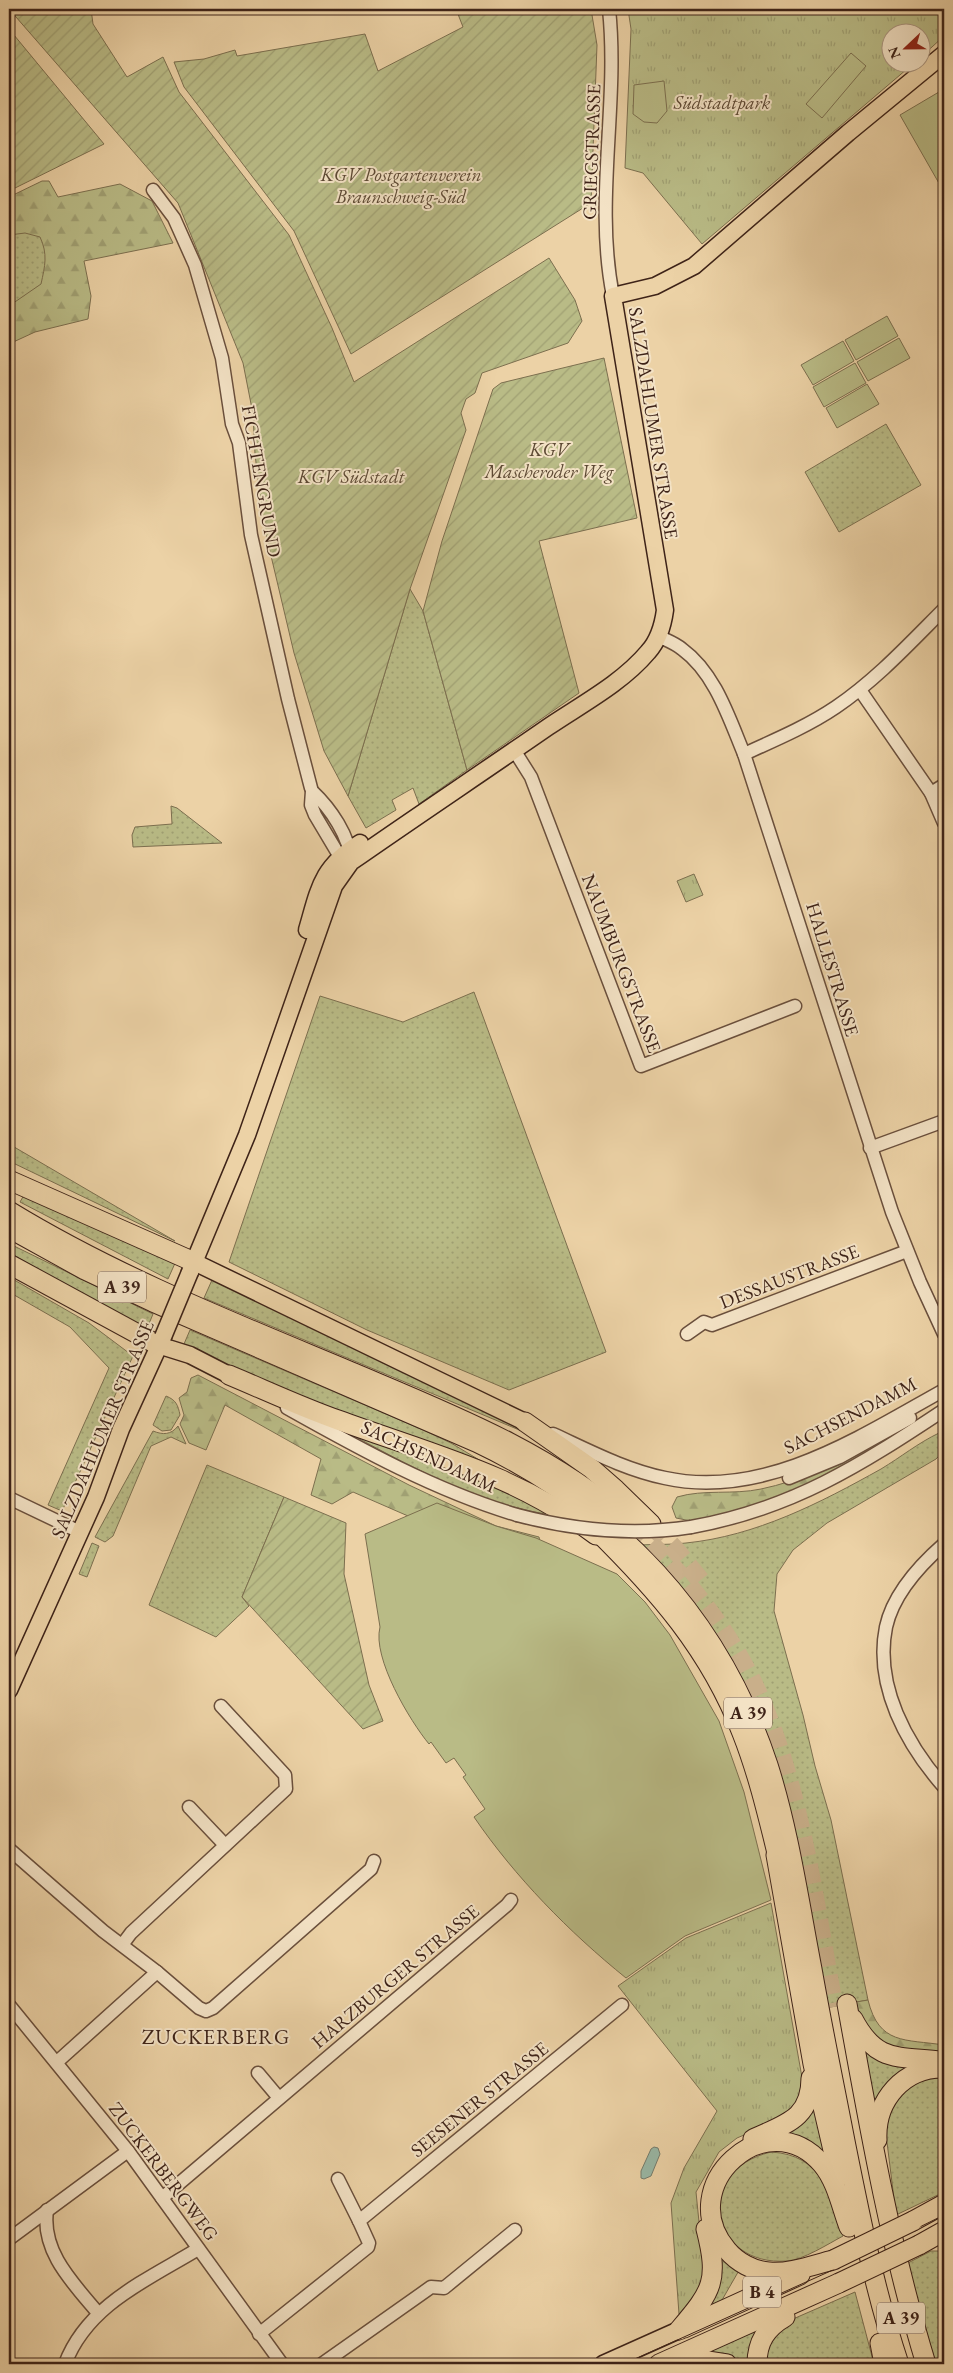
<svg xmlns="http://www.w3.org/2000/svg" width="953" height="2373" font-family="'EB Garamond',serif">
<defs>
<pattern id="grass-dots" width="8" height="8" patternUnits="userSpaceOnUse" patternTransform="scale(1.25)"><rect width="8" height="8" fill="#b9bb86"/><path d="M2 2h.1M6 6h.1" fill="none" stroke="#a0a073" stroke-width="1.8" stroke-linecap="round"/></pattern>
<pattern id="forest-firs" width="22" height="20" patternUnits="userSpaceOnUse" patternTransform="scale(1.25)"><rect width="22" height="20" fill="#b9bb86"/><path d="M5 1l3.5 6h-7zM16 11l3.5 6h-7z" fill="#a0a073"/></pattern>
<pattern id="park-tufts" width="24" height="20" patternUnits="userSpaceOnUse" patternTransform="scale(1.25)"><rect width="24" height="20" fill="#b9bb86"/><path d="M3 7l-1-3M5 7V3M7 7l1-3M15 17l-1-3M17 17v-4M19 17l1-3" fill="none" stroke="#a0a073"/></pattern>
<pattern id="garden-furrows" width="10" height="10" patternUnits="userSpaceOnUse" patternTransform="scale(1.25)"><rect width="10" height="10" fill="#b9bb86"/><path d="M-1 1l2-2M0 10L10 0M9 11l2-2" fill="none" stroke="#a0a073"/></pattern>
</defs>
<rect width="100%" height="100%" fill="#ecd2a6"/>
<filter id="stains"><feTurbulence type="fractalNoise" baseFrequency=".004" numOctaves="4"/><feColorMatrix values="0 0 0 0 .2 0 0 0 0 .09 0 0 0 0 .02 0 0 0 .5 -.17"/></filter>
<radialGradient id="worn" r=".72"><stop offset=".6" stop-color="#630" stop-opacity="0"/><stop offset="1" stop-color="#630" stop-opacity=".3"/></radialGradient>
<!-- grass -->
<g fill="url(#grass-dots)" stroke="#7c6f4f">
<path d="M49,213L70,295L9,329V223Z"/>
<path d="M886,424L921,485L839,532L805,472Z"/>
<path d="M410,589L423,611L467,770L419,804L413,788L392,800L396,810L366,828L348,796Z"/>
<path d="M171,806L177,808L222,843L133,847L132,835L135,827L172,824Z"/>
<path d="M474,992L606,1352L509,1390L367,1330L229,1262L320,996L403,1022Z"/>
<path d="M9,1144L175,1241L9,1161Z"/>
<path d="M24,1195L176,1261L168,1279L20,1202Z"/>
<path d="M14,1246L153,1314L146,1331L10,1253Z"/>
<path d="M9,1277L89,1323L133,1356L62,1511L48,1505L109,1368L70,1327L9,1292Z"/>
<path d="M212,1280L461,1397L536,1437L204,1298Z"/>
<path d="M190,1330L423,1430L451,1443L491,1467C386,1430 283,1395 184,1344Z"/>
<path d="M166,1396C176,1400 178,1405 180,1415L171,1430L162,1431L153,1425Z"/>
<path d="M323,1419L434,1459L548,1510L545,1514C466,1500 393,1457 323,1419Z"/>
<path d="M178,1426L186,1444L171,1437L151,1446L113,1536L105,1542L95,1537L153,1431C163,1435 171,1435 178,1426Z"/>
<path d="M939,1433L944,1434V1451L936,1459L827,1523L793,1550L777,1574L774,1611L803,1715L815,1766L831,1820L868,2000L825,2008L798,1855L640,1545C655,1544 671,1545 686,1543C756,1536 820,1503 881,1469C901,1457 918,1443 939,1433Z"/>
<path d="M207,1465L284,1497L242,1597L249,1606L216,1637L149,1605Z"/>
<path d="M92,1543L99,1546L87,1577L79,1574Z"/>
<path d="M861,2041L911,2063L874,2111Z"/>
<path d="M944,2078V2192L896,2215L885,2126L894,2103L904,2088L928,2079Z"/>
<path d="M816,2101L831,2167L778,2134Z"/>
<path d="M771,2152C823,2155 829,2194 843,2236C828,2244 803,2260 787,2261C710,2267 691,2171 771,2152Z"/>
<path d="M716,2241L741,2267L722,2300L708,2307Z"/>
<path d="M931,2251H944V2364H936L906,2264Z"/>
<path d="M855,2292L874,2364H765L767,2344L793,2319Z"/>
<path d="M762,2328L752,2364H736L709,2352Z"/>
</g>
<!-- forest -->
<g fill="url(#forest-firs)" stroke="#7c6f4f">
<path d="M42,181H49L58,197L120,184L152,201L173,243L84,261L91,296L88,319L35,332L9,344V306L41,284C45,266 48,254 40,237L25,233L9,235V197Z"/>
<path d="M198,1375L409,1485L496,1526L539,1537L541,1546L447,1533L353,1492L332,1504L311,1495L321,1459L225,1405L206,1450L189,1443L180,1424L184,1415L179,1398L187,1392L191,1378Z"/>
<path d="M873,1448L841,1469L803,1488L730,1514L691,1521L676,1518L672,1507L677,1497C704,1489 733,1495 761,1489C800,1481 837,1463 873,1448Z"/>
<path d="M868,2000C879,2045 905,2039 944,2045V2057L888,2049L861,2020L856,2002Z"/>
</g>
<!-- park -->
<g fill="url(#park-tufts)" stroke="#7c6f4f">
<path d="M628,9H944V36L921,57L920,32H890V62L914,63L702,244L643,173L625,168L631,29Z"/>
<path d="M694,874L703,895L686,902L677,881Z"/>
<path d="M771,1903L803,2083L797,2104L786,2117L737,2138L719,2152L696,2192L704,2272L696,2296L679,2314L671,2203L684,2168L717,2111L618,1986L686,1938Z"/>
</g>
<!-- garden -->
<g fill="url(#garden-furrows)" stroke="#7c6f4f">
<path d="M9,9H91L93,24L127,77L163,57L179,92L289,235L332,328L354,382L549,258L575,300L582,321L568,343L482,373L475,393L466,399L461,413L466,430L410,589L348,796L324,751L294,653L263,522L255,454L253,414L243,363L178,203Z"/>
<path d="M456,9H591L597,45L591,203L351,354L294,231L184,87L174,62L204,59L235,50L237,56L365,34L378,71L463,27Z"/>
<path d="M9,29L104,144L9,191Z"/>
<path d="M604,358L637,518L539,541L579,693L467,770L423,611L442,541L493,389L501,383Z"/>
<path d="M284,1497L346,1523L344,1574L369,1685L383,1721L363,1729L242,1597Z"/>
</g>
<!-- pitch -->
<g fill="#b9bb86" stroke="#7c6f4f">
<path d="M851,53L866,66L822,118L806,104Z"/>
<path d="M664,81L667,111L657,123L644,122L633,114L634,85Z"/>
<path d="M944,89V192L900,115Z"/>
<path d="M887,316L898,336L856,360L845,340Z"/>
<path d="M899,338L910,358L868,381L857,362Z"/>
<path d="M843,341L854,361L813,385L801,365Z"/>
<path d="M855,363L866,383L824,407L813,387Z"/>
<path d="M867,384L879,404L837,428L826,408Z"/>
<path d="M437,1503L496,1526L536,1538L617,1574L645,1602L670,1635L719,1721L744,1792L771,1900L685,1936L626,1978C569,1932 515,1877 474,1817L485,1809L463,1777L466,1775L454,1758L446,1763L431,1742L429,1744C410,1721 372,1658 380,1627L365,1534Z"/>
</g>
<!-- water -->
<path fill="#99b8a6" stroke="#757c6d" d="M654,2147L658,2148L660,2154L651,2176L644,2179L641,2178V2171L651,2149Z"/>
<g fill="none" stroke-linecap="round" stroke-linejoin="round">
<!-- highway-tunnel -->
<g stroke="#c9af8a" stroke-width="19" stroke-dasharray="19 9" stroke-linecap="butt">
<path d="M631,1524C669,1561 704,1600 732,1645C796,1746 812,1891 834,2007"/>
<path d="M651,1524L674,1548L705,1586"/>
</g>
<!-- minor casing -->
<g stroke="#6a4f3c" stroke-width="15">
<g id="minor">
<path d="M609,9C619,104 594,201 613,296"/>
<path d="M153,190L174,218L195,265L222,358L232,424L239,443L251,535L288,699L311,788"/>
<path d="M658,636C666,640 675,643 682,649C715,673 729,718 744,754L892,1212L920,1282L944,1334"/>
<path d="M860,690L931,793L944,823"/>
<path d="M514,750L531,777L641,1066L795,1006"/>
<path d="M744,754C775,740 808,726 836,707C877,679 909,644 944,609"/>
<path d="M312,791C330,808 350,836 351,862L340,857L315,815L311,805Z"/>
<path d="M931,793L944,785"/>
<path d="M870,1148L944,1121"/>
<path d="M687,1334L704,1322L712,1325L907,1251"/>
<path d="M287,1408C360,1449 436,1491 517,1515"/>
<path d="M553,1434C590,1451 626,1470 665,1478C765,1500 861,1436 944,1390"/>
<path d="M789,1478L840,1457L910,1418"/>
<path d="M9,1498L80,1532"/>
<path d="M691,1527C792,1509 861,1465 944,1410"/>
<path d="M944,1544C920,1565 893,1595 886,1627C874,1686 907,1745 944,1787"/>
<path d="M189,1807L225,1845"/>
<path d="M9,1849L103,1931L157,1972L199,2008L206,2011L213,2008L371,1869L374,1861"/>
<path d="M122,1945L131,1933L286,1789L285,1775L221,1706"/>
<path d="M9,2005L128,2151L282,2364"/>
<path d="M57,2062L157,1972"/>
<path d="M258,2073L279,2098"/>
<path d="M338,2179L359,2221"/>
<path d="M162,2198L507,1905L511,1900"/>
<path d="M47,2210C41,2252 73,2283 98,2313"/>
<path d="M9,2239L128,2151"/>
<path d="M259,2334L368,2247L369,2243L359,2221L622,2005"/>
<path d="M65,2364C87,2305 147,2280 198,2249"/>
<path d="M322,2364L431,2287L444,2288L515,2230"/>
</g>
</g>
<!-- major casing -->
<g stroke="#3e2318" stroke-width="19">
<g id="major">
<path d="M307,930C319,889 321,867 360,843"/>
<path d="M194,1262L525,1422"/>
<path d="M190,1272L247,1135L334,886L351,862C417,816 483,772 548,727C582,704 622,683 648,652C659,640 663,625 665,610L613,296L655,286L694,266L848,133L944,54"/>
<path d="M158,1345L190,1355L229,1375"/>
<path d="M9,1690L96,1497L121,1429L163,1337"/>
<path d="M603,2364L679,2330"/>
</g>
</g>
<!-- highway casing -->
<g stroke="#3e2318" stroke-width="21">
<g id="highway">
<path d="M9,1180L194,1262"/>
<path d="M9,1211C117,1277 237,1324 354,1373C451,1414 551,1453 631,1524"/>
<path d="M9,1228L85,1270L153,1302L476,1442C617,1509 719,1616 768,1765C789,1831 799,1901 812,1969C822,2026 834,2084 845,2141C860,2216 875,2292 899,2364"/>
<path d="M9,1264L158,1345"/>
<path d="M229,1375C265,1390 301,1407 338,1420C431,1454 515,1474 596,1535"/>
<path d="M525,1422L592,1469L616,1490L651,1524"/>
<path d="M614,1494L641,1515"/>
<path d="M594,1528C657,1590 710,1650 742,1733C759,1776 769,1821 780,1865"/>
<path d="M776,1855L813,2064L839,2176"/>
<path d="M847,2004C869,2126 890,2246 926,2364"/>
<path d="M853,2019C876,2063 897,2056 941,2061"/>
<path d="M753,2139C785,2124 811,2119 811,2078"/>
<path d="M877,2140C875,2100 904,2067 944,2068"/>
<path d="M913,2221L944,2204"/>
<path d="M919,2245L944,2231"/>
<path d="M833,2260C813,2265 789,2274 769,2272C753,2271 737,2262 727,2250C672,2186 767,2100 822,2164C837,2182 841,2206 849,2227"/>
<path d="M684,2328L800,2275"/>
<path d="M679,2330C713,2290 719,2281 706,2229"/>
<path d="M880,2343L884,2364"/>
<path d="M678,2363L701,2360L727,2364"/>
<path d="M659,2364L839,2283"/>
<path d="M757,2364C757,2342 766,2328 785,2317"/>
</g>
</g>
<!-- minor -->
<use href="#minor" stroke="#f3e2c5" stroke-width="12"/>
<!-- major -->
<use href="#major" stroke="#ecd2a6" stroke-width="16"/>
<!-- highway -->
<use href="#highway" stroke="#ecd2a6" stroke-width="19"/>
<!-- tram -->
<path stroke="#3e2318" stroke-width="1" d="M624,2364L835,2269L944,2215"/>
<!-- minor-bridge casing -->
<g stroke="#6a4f3c" stroke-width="15" stroke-linecap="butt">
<path id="minor-bridge" d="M517,1515C574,1530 633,1536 691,1527"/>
</g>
<!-- major-bridge casing -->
<g stroke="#3e2318" stroke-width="19" stroke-linecap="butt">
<path id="major-bridge" d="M163,1337L190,1272"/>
</g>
<!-- highway-bridge casing -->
<g stroke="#3e2318" stroke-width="21" stroke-linecap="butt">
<g id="highway-bridge">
<path d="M833,2260L913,2221"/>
<path d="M839,2283L919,2245"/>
</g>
</g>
<!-- minor-bridge -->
<use href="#minor-bridge" stroke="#f3e2c5" stroke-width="12"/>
<!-- major-bridge -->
<use href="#major-bridge" stroke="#ecd2a6" stroke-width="16"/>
<!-- highway-bridge -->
<use href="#highway-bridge" stroke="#ecd2a6" stroke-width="19"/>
</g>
<g text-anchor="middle" stroke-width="4" stroke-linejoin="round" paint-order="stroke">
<!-- shield labels -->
<g fill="#f3e2c5" stroke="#745c4c" stroke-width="1">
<rect x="98" y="1271.5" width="48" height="31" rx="4"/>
<rect x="724" y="1697.5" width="48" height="31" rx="4"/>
<rect x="743" y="2276.5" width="38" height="31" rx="4"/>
<rect x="877" y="2302.5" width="48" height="31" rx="4"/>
</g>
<g font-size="18" font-weight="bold" fill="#3e2318">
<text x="122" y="1293">A 39</text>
<text x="748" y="1719">A 39</text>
<text x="762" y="2298">B 4</text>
<text x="901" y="2324">A 39</text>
</g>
<!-- park labels -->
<g font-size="19" font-style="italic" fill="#5d4934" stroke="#f3e2c5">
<text x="722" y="109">Südstadtpark</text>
<text x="401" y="181">KGV Postgartenverein<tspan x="401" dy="22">Braunschweig-Süd</tspan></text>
<text x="549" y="456">KGV<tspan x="549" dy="22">Mascheroder Weg</tspan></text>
<text x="351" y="483">KGV Südstadt</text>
</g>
<!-- street labels -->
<g font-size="19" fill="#3e2318" stroke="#f3e2c5">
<text transform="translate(591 152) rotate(-88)" y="7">GRIEGSTRASSE</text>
<text transform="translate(654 423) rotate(81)" y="7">SALZDAHLUMER STRASSE</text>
<text transform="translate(262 481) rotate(80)" y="7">FICHTENGRUND</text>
<text transform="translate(622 963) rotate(69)" y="7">NAUMBURGSTRASSE</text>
<text transform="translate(833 969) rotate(73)" y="7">HALLESTRASSE</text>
<text transform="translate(789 1276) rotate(-21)" y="7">DESSAUSTRASSE</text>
<text transform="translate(850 1415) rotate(-27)" y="7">SACHSENDAMM</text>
<text transform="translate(102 1429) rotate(-67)" y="7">SALZDAHLUMER STRASSE</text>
<text transform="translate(429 1456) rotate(25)" y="7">SACHSENDAMM</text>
<text transform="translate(395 1976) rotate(-40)" y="7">HARZBURGER STRASSE</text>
<text transform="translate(479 2099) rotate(-39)" y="7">SEESENER STRASSE</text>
<text transform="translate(164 2171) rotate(53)" y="7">ZUCKERBERGWEG</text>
</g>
<!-- quarter labels -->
<g font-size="21" letter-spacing="1" fill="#3e2318" stroke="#f3e2c5">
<text x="216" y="2044">ZUCKERBERG</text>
</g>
</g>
<!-- margin -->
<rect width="953" height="2373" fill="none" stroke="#ecd2a6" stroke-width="30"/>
<rect x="10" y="10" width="933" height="2353" fill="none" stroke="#3e2318" stroke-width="2.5"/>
<rect x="15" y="15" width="923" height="2343" fill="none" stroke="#3e2318"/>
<!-- north arrow -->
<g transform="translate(906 48) rotate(248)"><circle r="24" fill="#f3e2c5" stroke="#ab9680"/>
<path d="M0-4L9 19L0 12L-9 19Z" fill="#8f2418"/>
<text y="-8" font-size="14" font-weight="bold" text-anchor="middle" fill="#3e2318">N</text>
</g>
<rect width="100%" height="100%" filter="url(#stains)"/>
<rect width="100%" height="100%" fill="url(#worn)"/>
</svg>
